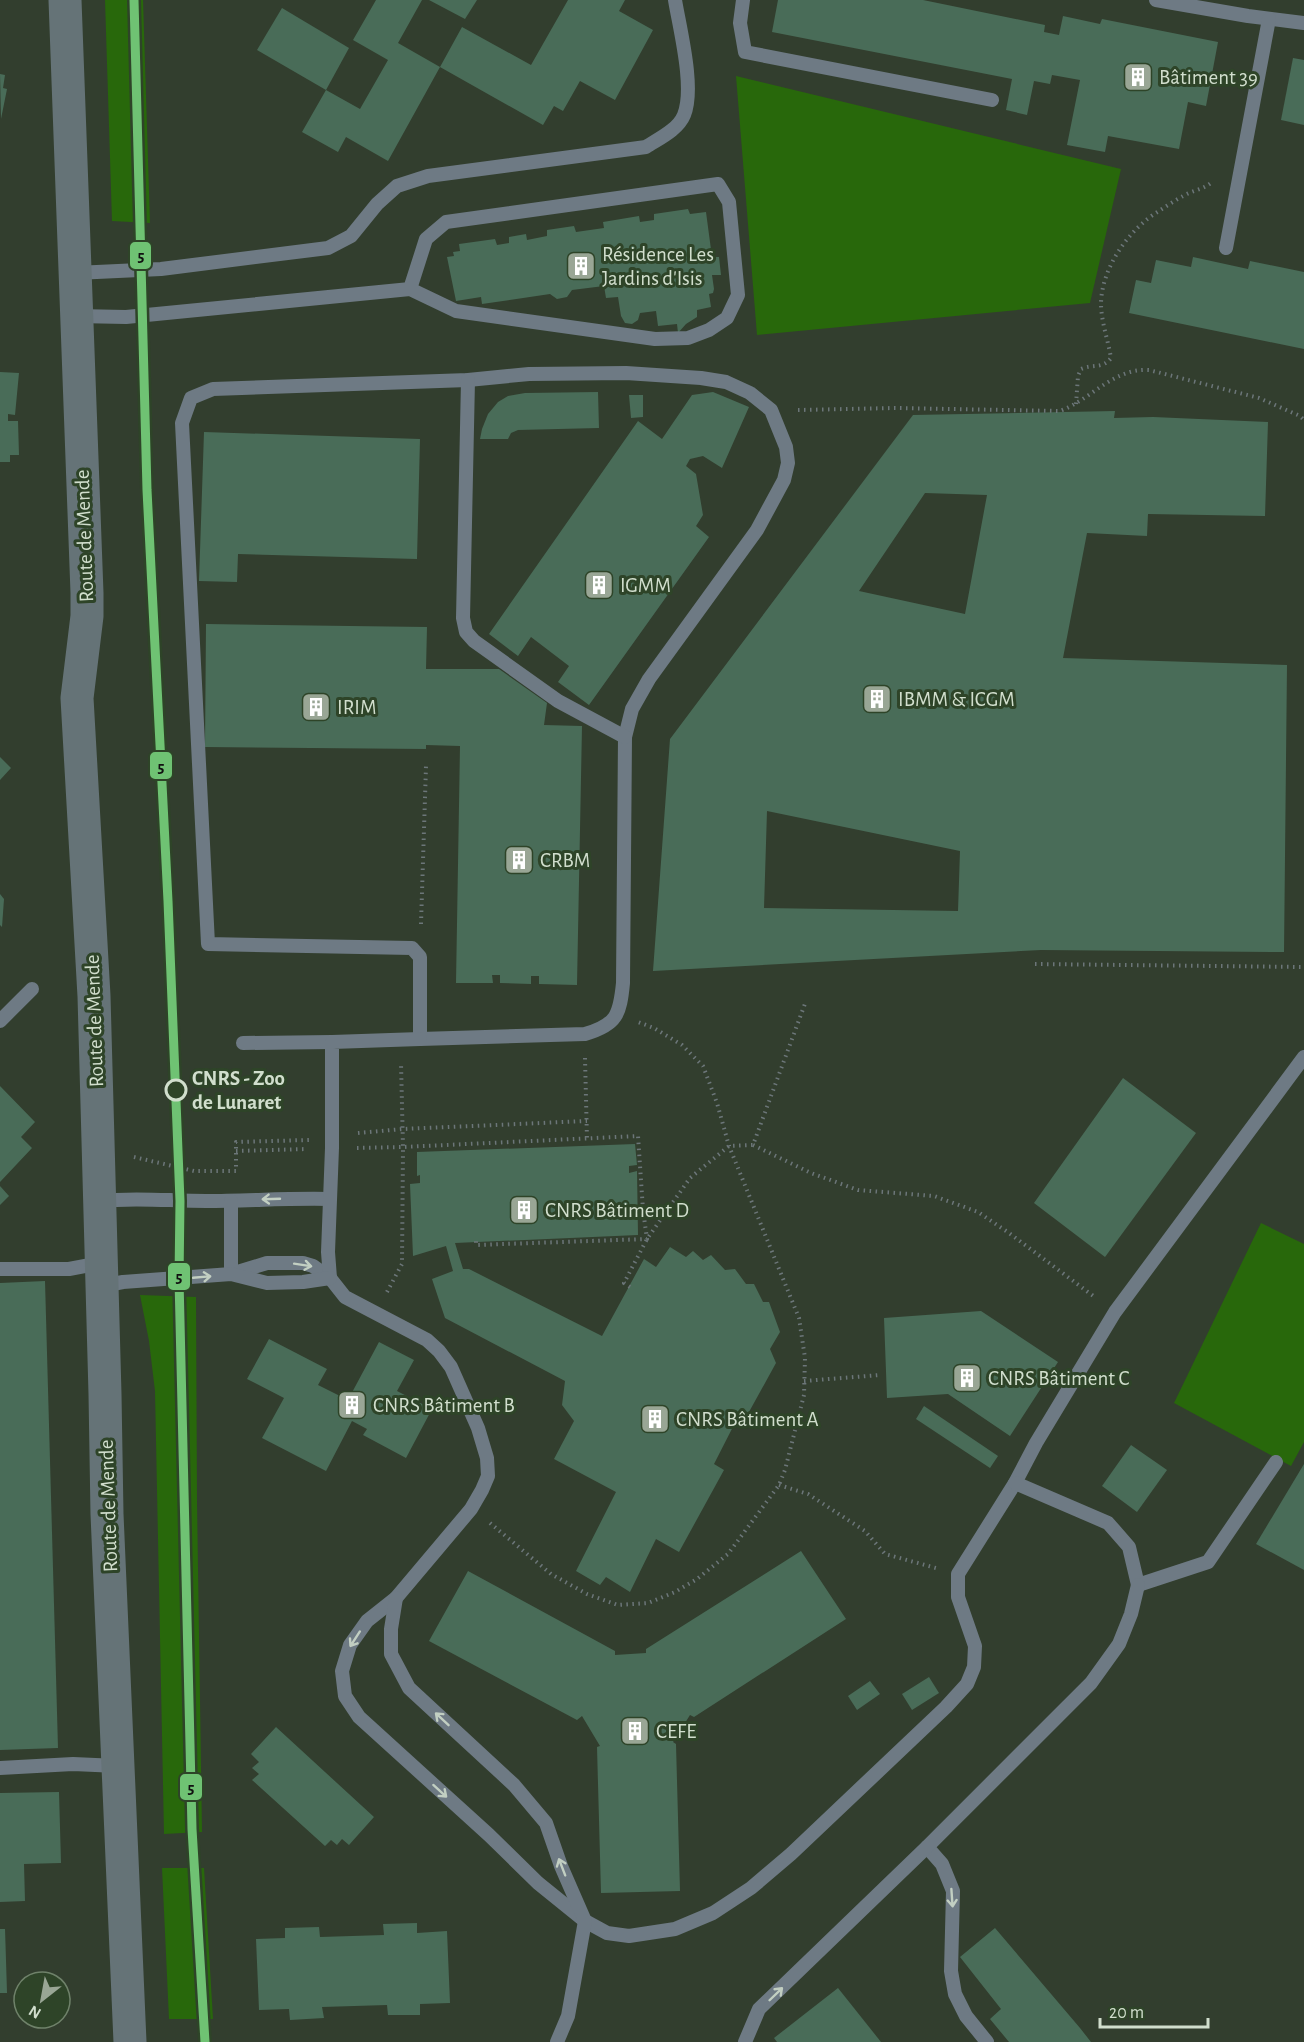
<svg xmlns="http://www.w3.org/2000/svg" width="1304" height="2042" font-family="'Alegreya Sans',sans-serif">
<rect width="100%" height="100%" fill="#323e2e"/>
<!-- green -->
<g fill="#28680b">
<path d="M105,0H143L150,223L112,221Z"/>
<path d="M736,76L1121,169L1090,303L757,335Z"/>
<path d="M1261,1223L1304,1244V1442L1291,1466L1174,1403Z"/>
<path d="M140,1295L196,1297L197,1501L202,1832L164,1834L155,1391L149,1341Z"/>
<path d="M162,1868H204L213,2019H169Z"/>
</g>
<!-- building -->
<g fill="#496c58" fill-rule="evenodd">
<path d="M376,0H422L398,43L440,67L388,161L346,137L338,152L302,132L326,90L360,109L388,60L353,40Z"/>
<path d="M429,0H477L465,19Z"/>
<path d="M568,0H625L619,11L653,30L615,100L580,81L563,111L554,106L543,125L440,67L462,27L531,65Z"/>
<path d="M778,0H923L1045,25L1044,32L1059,35L1063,16L1100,24L1102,19L1218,42L1206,106L1188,102L1179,149L1108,136L1105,152L1067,145L1080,80L1052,75L1050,84L1034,81L1027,115L1006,110L1012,79L772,32Z"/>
<path d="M282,8L349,48L326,90L257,50Z"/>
<path d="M1293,58L1304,60V125L1281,120Z"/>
<path d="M0,74L5,75L3,88L7,89L1,119Z"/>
<path d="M688,209L690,214L706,212L712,257H719L721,275H712L714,289L713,293L709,294L711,307L697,310V317L686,324L678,333L677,324L658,326L656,311L640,313L638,320L632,324L625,323L621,316L618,297L606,298L604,286L572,290L567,297L557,299L550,294L482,304L481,297L456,301L447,257L454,256L453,252L460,251L459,244L495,239L497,245L509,243V237L526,234L527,240L547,236V230L574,226L576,232L604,228L603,222L639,216L640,222L654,220V214Z"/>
<path d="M1193,257L1248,269L1250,261L1304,272V349L1129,313L1136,280L1151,283L1156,260L1191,267Z"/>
<path d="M0,372L19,373L15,415L8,414V421H18L19,455H10V462H0Z"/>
<path d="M598,392L599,428L518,430L511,433L508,439H480L482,429L488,414L498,402L508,396L525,393Z"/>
<path d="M713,392L749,407L722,468L703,456L690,459L686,466L696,474L703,515L696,526L709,537L589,705L558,682L569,666L531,637L518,656L489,634L638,421L662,439L692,395Z"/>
<path d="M629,395H643V417L631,418Z"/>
<path d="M1115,411L1114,418L1153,417L1268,422L1265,516L1148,514L1147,536L1087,533L1063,658L1287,665L1284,952L1041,950L653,971L670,739L913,415ZM925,493L987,495L965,614L859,591ZM767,811L960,851L958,911L764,908Z"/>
<path d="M204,432L420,439L417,559L238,554L237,582L199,581Z"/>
<path d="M206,624L427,627L426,669H499L547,703L544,725L582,726L577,985L539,984V976H531V984L500,983V975H492L493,983H456L460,746L426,745V749L205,747Z"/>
<path d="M0,757L11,768L0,780Z"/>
<path d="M0,894L4,899L2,927L0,925Z"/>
<path d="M1123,1078L1196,1133L1105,1257L1034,1203Z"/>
<path d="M0,1086L35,1122L21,1137L32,1148L0,1182Z"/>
<path d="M635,1144L637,1165L629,1166V1173L637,1171L638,1235L455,1243L463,1269H469L602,1336L644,1259L656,1267L670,1247L686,1257L693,1251L703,1260L711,1255L725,1270L735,1269L746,1284H754L763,1302H769L780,1332L770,1349L776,1363L744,1421L738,1417L714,1464L724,1470L679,1552L656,1539L630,1592L606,1577L600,1585L576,1571L616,1492L554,1459L574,1421L562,1405L565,1381L445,1318L432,1279L453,1271L446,1246L413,1256L410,1184L420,1183V1175L417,1176V1152Z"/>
<path d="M0,1186L9,1196L0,1205Z"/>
<path d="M45,1281L58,1748L0,1750V1283Z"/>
<path d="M981,1311L1058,1362L1010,1436L948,1394L887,1398L884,1318Z"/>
<path d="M269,1339L327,1369L318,1385L348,1400L379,1342L414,1360L397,1391L432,1409L406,1458L363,1435L367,1429L352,1421L326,1471L262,1438L284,1398L247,1379Z"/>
<path d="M924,1406L998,1456L990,1468L916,1419Z"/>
<path d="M1131,1445L1167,1470L1137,1512L1102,1486Z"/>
<path d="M1304,1464V1570L1256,1544Z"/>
<path d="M801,1551L846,1619L694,1717L690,1715L673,1742L676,1744L680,1891L601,1893L597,1747L600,1746L582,1716L577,1720L429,1641L468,1571L615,1651V1655L646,1653V1649Z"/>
<path d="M929,1677L939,1693L912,1710L902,1694Z"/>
<path d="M870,1681L880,1694L857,1710L848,1696Z"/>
<path d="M276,1727L374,1817L349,1845L342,1839L337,1845L331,1840L325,1846L252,1780L259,1774L252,1768L259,1762L251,1754Z"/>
<path d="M59,1792L61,1863L24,1864L25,1901L0,1902V1793Z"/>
<path d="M417,1923V1933L447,1931L450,2003L420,2004V2015H388L387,2005L322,2007L324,2018L290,2020L289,2009L259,2010L256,1939L285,1938V1928L319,1927L320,1937L384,1935L383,1924Z"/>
<path d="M995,1928L1080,2028L1091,2042H1009L990,2019L1001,2009L960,1957Z"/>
<path d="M0,1929H5L7,1993H0Z"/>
<path d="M838,1988L881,2042H777L774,2038Z"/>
</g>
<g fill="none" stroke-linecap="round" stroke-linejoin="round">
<!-- path -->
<g stroke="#6c7679" stroke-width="4" stroke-dasharray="1.5 4.5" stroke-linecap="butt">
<path d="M1076,404L1078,376L1081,369C1092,364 1103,369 1111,358C1108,340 1101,321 1101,303C1102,267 1129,229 1159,211C1168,205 1177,199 1187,194C1195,190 1204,189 1212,182"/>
<path d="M798,410L895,408L1060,411C1092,399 1113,368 1149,370L1259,398L1300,416L1304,420"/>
<path d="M421,924L426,766"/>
<path d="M1035,964L1304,967"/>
<path d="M585,1058L587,1139"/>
<path d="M358,1133L403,1129L587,1121"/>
<path d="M753,1145L811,1173L858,1190L934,1196L978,1212L1009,1233L1096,1298"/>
<path d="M357,1148L403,1147L638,1136L643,1210L647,1239L476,1245V1241"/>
<path d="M236,1151L307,1149"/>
<path d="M134,1157L194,1171H236V1142L309,1140"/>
<path d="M630,1287L624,1283L647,1239L690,1178L729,1146L753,1145L806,1001"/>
<path d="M387,1292L402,1264L403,1147L401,1063"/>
<path d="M804,1381L880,1375"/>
<path d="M779,1485L808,1494L865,1531L885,1554L936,1568"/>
<path d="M490,1523L551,1574L587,1594L618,1605L648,1603L675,1592L697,1579L728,1554L779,1485L785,1470L804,1395L805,1358L799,1318L729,1146L717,1103L703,1066L682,1045L654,1028L638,1022"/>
</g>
<!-- service -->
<g stroke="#6e7a84" stroke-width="14">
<path d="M743,0L740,23L745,52L992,100"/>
<path d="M1156,0L1248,16L1304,23"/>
<path d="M1226,248L1269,19"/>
<path d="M75,273L161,269L328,248L351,236L377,204L397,186L428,176L646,147C658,139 678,130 684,115C695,88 680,30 675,0"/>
<path d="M76,316L126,317L410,289L426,239L446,222L718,184L729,202L738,295L727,318L709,330L688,338L655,339L456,311L410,289"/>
<path d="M626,373L701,378L726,382L750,393L771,410L786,447L788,463L784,480L757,530L649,679L632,709L625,737L623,983C620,1014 617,1025 585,1034L420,1039V957L412,948L208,944L182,423L191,398L213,389L468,380L529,374Z"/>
<path d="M468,380L463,618L466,632L474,641L558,701L625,737"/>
<path d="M0,1021L32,989"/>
<path d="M243,1043L332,1042"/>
<path d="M100,1201C135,1197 170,1201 206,1201C247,1201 288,1198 329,1199"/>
<path d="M231,1201V1274L267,1263H303L313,1266L330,1278L345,1297L427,1340L439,1351L451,1367L478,1428L487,1458L488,1476L482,1490L471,1509L396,1598L367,1621L350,1645L342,1671L345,1696L359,1717L489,1835L538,1883L585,1921L607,1933L629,1936L675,1929L713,1913L751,1888L791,1854L946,1707L967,1684L974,1667L975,1646L958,1597V1574L1015,1483L1036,1443L1115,1312L1304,1057"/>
<path d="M0,1269H69L101,1263"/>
<path d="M330,1278L328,1252L332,1148V1042L420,1039"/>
<path d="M102,1286L123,1282L231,1274L267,1283L303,1282L330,1278"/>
<path d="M1015,1483L1108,1523L1129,1547L1138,1585L1208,1562L1276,1462"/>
<path d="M396,1598L391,1629V1654L409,1688L514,1785L546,1823L561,1866L585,1921L568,2016L557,2042"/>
<path d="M0,1768L73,1764L118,1766"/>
<path d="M927,1847L942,1864L953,1891L951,1971L955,1994L966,2016L987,2042"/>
<path d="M745,2042L759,2009L927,1847L1091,1683L1119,1644L1131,1614L1138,1585"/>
</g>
<!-- secondary -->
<path stroke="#657377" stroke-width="33" d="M65,0L87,593V616L77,698L94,996L105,1394L107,1514L130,2042"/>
<!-- tram-1 casing -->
<g stroke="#2e4428" stroke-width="14">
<path id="tram-1" d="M134,0L147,490L168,901L180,1201L179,1279L192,1829L205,2042"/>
</g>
<!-- tram-1 -->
<use href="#tram-1" stroke="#6fc273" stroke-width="9"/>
</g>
<!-- one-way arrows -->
<defs><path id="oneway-shaft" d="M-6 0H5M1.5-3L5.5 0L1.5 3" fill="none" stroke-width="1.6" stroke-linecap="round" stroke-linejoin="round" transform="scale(1.5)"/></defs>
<g stroke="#c2cfc2">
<use href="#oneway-shaft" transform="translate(271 1199) rotate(178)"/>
<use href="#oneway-shaft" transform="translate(303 1265) rotate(9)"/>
<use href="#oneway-shaft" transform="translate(202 1277) rotate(-5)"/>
<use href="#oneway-shaft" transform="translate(355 1639) rotate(123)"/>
<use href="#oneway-shaft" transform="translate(442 1719) rotate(-137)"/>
<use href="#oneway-shaft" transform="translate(440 1791) rotate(42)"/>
<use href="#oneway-shaft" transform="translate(562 1867) rotate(-111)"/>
<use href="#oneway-shaft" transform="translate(952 1898) rotate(86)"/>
<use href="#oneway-shaft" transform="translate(776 1994) rotate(-44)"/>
</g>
<!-- icons -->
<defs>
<g id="building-square" transform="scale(1.5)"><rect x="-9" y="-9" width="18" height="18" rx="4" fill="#99a695" stroke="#2e4428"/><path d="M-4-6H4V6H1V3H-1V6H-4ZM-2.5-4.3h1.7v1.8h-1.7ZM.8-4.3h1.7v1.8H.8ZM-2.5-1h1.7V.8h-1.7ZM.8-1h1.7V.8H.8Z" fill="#fff"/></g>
</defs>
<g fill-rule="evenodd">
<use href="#building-square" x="1138" y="77"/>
<use href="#building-square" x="581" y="266"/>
<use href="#building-square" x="599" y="585"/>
<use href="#building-square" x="877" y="699"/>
<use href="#building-square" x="316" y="707"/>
<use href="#building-square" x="519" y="860"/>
<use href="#building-square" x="524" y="1210"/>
<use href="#building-square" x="967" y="1378"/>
<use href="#building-square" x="352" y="1405"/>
<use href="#building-square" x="655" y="1419"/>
<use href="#building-square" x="635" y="1731"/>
</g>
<!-- markers -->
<circle fill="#2e4428" stroke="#d1decd" stroke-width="3" cx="176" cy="1090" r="10"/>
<g text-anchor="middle" stroke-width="6" stroke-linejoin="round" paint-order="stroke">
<!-- poi labels -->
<g font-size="21" fill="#d1decd" stroke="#2e4428" text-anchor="start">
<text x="1159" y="84">Bâtiment 39</text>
<text x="602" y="261">Résidence Les<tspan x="602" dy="24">Jardins d'Isis</tspan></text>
<text x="620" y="592">IGMM</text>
<text x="898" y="706">IBMM &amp; ICGM</text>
<text x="337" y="714">IRIM</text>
<text x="540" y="867">CRBM</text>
<text x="545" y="1217">CNRS Bâtiment D</text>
<text x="988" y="1385">CNRS Bâtiment C</text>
<text x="373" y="1412">CNRS Bâtiment B</text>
<text x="676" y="1426">CNRS Bâtiment A</text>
<text x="656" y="1738">CEFE</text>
</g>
<!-- street labels -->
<g font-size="21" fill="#d1decd" stroke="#2e4428">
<text transform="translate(84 536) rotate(-92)" y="7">Route de Mende</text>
<text transform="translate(94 1021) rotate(-92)" y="7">Route de Mende</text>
<text transform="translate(108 1506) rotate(-92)" y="7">Route de Mende</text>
</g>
<!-- stop labels -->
<g font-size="21" font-weight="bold" fill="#d1decd" stroke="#2e4428" text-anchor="start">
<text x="192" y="1085">CNRS - Zoo<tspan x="192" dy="24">de Lunaret</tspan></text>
</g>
</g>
<g stroke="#2e4428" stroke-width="2">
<rect x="129" y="241" width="23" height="29" rx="6" fill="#6fc273"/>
<rect x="149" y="751" width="24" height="29" rx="6" fill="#6fc273"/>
<rect x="167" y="1262" width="24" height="29" rx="6" fill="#6fc273"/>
<rect x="179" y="1773" width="24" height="28" rx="6" fill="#6fc273"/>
</g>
<g font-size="16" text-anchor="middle" font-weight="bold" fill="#111">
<text x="141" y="261">5</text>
<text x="161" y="772">5</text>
<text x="179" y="1282">5</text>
<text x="191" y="1793">5</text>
</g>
<!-- north arrow -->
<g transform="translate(42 2000) rotate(211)"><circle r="28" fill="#2e4428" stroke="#6f826a" stroke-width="1.5"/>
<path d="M0-4.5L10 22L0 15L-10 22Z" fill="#99a695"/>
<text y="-9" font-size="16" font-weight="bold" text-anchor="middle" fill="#d1decd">N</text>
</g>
<!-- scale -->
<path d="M1100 2018v9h108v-9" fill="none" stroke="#d1decd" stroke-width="3"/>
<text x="1109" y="2018" font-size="18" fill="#d1decd" stroke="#2e4428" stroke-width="4.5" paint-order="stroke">20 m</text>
</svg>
